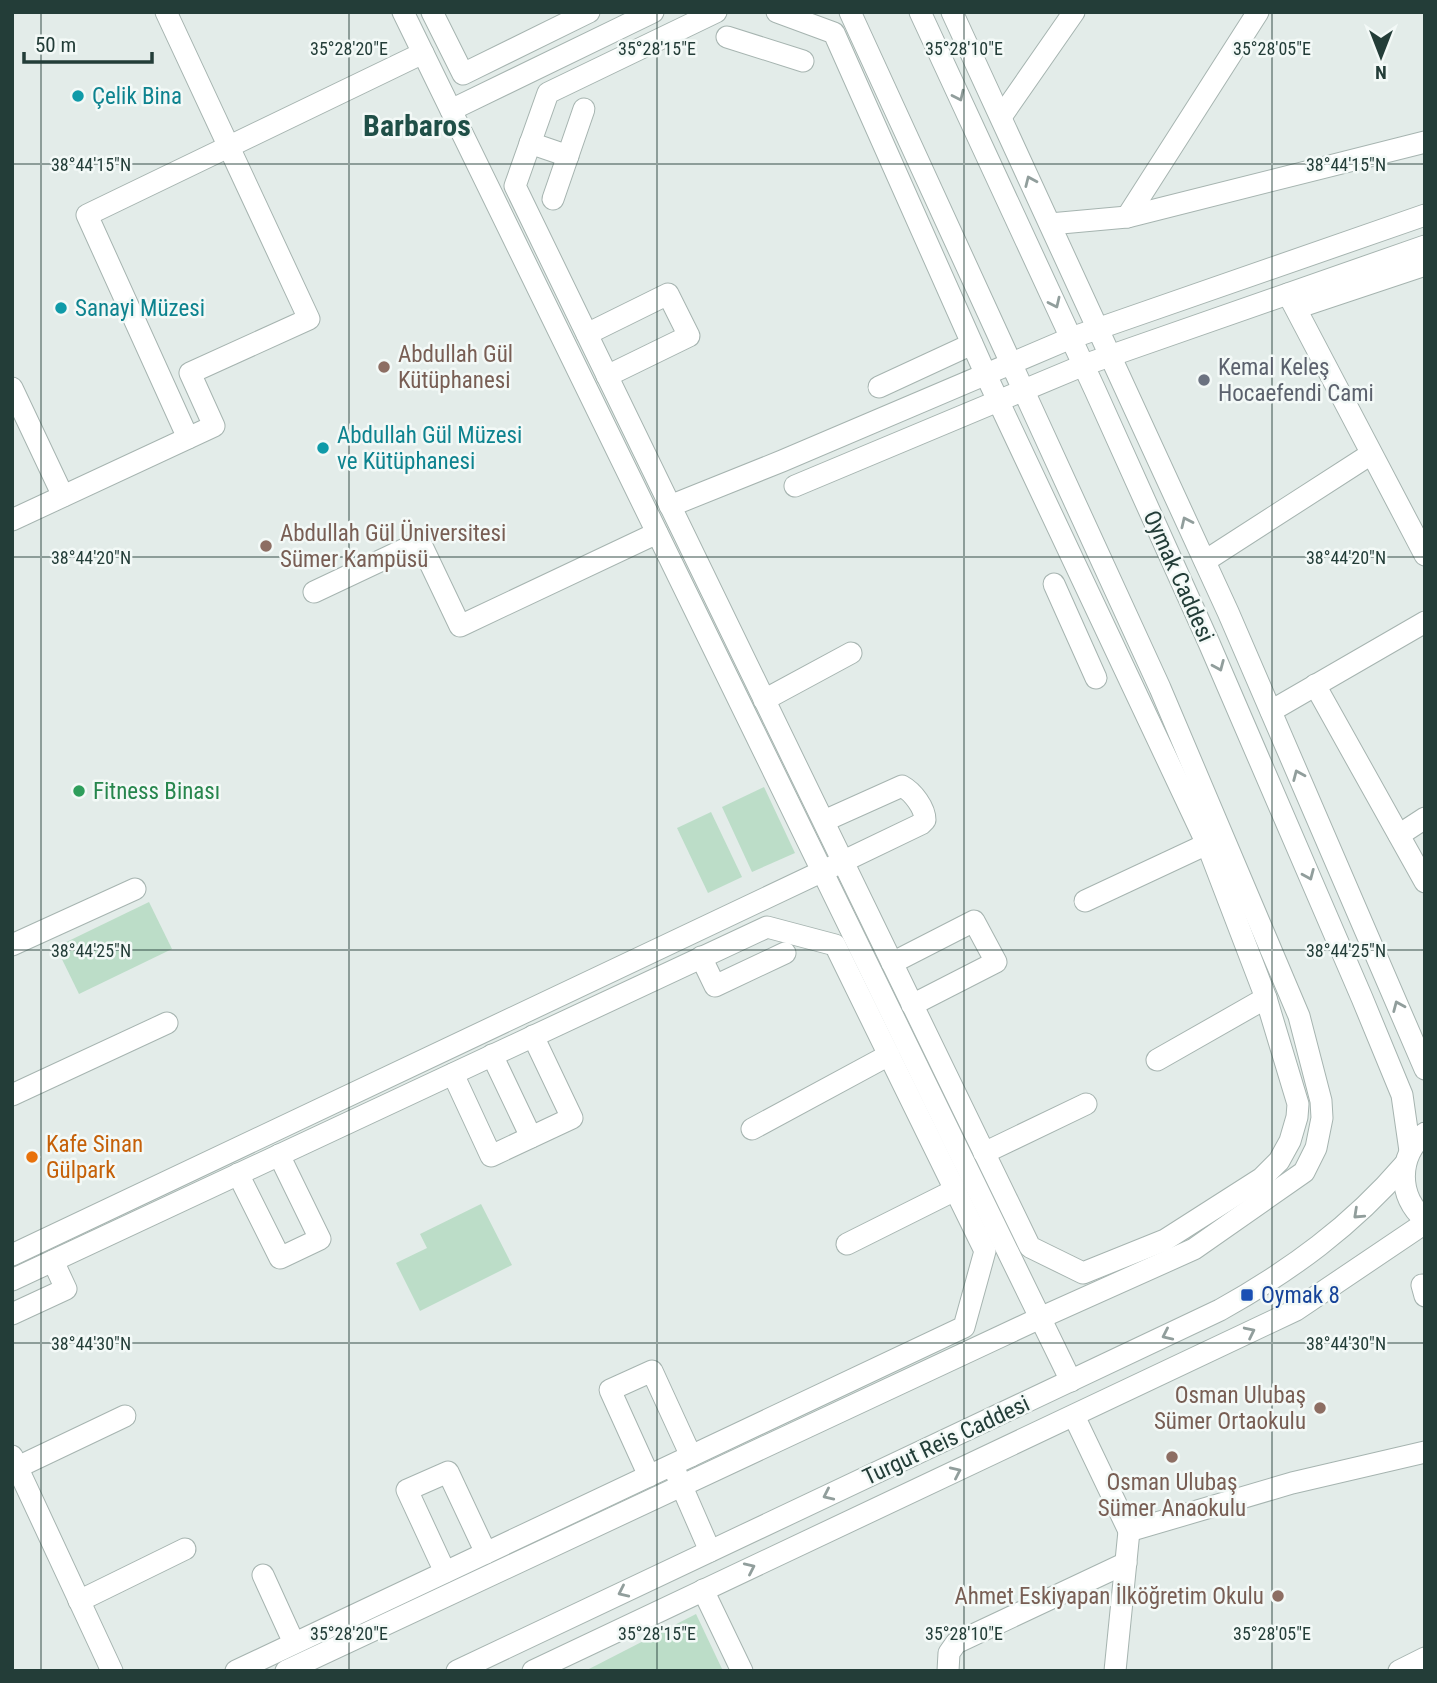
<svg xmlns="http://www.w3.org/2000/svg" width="1437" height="1683" font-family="'Roboto Condensed',sans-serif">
<rect width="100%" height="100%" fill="#e3ece9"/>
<!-- green -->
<g fill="#bcddc8">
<path d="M764,787L795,853L752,872L722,807Z"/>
<path d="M711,812L742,877L708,893L677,828Z"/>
<path d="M149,902L172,949L79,994L56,947Z"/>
<path d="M481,1204L512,1265L420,1311L396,1263L427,1248L420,1234Z"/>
<path d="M696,1614L723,1671H590L589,1669Z"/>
</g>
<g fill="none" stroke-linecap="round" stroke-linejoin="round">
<!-- minor casing -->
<g stroke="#a6b4b0" stroke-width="23">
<g id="minor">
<path d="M403,12L1071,1381"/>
<path d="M432,12L463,74L589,12"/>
<path d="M716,12L548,93L515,186L1030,1247L1083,1273L1165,1240L1262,1178L1279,1161L1290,1141L1297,1117L1298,1104L1266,998L1207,844L986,375L834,33L777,12"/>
<path d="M920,12L1095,390L1209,643L1362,998L1402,1095L1410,1151"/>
<path d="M952,12L1228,612L1425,1069"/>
<path d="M727,37L803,61"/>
<path d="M451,110L653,12"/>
<path d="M1001,117L1074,12"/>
<path d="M530,143L568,156"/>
<path d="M553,199L584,109"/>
<path d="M1127,217L1258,12"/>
<path d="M1050,224L1127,217L1425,142"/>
<path d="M1288,294L1425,555"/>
<path d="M1296,308L1425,265"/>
<path d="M587,334L668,294L689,336L607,376"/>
<path d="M879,387L972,344"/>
<path d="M12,388L63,496"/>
<path d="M188,438L87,215L423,53"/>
<path d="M795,486L1084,365L1425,246"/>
<path d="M670,506L782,461L1071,338L1425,215"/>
<path d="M12,520L214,426L190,373L309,319L166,12"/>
<path d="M1205,561L1371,454"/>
<path d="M1054,584L1096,678"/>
<path d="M314,592L420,542L460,626L657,533"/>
<path d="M1315,685L1425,882"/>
<path d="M764,700L851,653"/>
<path d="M1271,711L1425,622"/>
<path d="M1399,835L1425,818"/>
<path d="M1085,901L1207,844"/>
<path d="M12,945L135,889"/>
<path d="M701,957L715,986L785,953"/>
<path d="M892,963L974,921L996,962L912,1005"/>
<path d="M492,1055L531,1137"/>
<path d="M1157,1060L1266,998"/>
<path d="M453,1074L491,1156L572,1118L533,1036"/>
<path d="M12,1095L167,1023"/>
<path d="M752,1129L889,1055"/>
<path d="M1425,1133C1398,1157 1397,1195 1425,1220"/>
<path d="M984,1153L1086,1104"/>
<path d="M238,1174L280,1258L320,1239L279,1155"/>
<path d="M847,1244L955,1190"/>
<path d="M12,1255L844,861L921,824L925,820C925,808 913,792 902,786L824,821"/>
<path d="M12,1280L767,927L835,945L985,1251L964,1327L236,1671"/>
<path d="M1422,1285L1425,1296"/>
<path d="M12,1314L66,1289L53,1261"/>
<path d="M1074,1416L1129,1531L1292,1483L1425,1452"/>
<path d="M12,1456L112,1671"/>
<path d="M18,1467L125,1416"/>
<path d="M676,1473L710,1551"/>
<path d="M649,1476L610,1390L652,1371L691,1456"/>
<path d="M445,1572L407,1490L448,1472L486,1553"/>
<path d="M263,1575L294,1643"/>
<path d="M703,1590L742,1671"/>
<path d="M79,1601L185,1549"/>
<path d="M286,1671L1040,1318L1194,1249L1304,1172L1316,1148L1322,1118L1321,1101L1299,1016L1160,688L850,12"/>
<path d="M457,1671L1220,1310C1290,1271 1352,1226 1405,1164"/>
<path d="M533,1671L1296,1310L1425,1223"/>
<path d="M948,1671L949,1653L956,1643L1126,1563"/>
<path d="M1115,1671L1129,1531"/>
<path d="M1399,1671L1425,1658"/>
</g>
</g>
<!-- minor -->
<use href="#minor" stroke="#fff" stroke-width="21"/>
</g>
<!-- one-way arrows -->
<defs><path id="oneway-chevron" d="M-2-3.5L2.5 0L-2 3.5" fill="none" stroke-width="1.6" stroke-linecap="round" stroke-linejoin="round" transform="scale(1.75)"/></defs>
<g stroke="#919e9c">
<use href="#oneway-chevron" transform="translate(959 96) rotate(65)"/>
<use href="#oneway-chevron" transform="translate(1030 181) rotate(-114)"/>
<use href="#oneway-chevron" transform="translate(1055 303) rotate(65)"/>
<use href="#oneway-chevron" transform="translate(1186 522) rotate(-115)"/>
<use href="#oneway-chevron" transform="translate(1219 666) rotate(67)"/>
<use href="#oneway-chevron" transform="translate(1298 775) rotate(-113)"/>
<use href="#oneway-chevron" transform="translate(1309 875) rotate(67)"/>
<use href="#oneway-chevron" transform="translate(1398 1006) rotate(-113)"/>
<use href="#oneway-chevron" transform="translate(1358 1214) rotate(137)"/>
<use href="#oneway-chevron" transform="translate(1250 1332) rotate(-26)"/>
<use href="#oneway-chevron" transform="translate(1167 1335) rotate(155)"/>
<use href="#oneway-chevron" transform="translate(956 1472) rotate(-25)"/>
<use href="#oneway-chevron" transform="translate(828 1495) rotate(155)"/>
<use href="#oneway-chevron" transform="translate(750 1568) rotate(-25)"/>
<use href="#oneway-chevron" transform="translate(623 1592) rotate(155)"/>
</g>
<!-- ticks -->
<path fill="none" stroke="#233d38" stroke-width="2" stroke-opacity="0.45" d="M41,12V1671M349,12V1671M657,12V1671M964,12V1671M1272,12V1671M12,164H1425M12,557H1425M12,950H1425M12,1343H1425"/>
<!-- markers -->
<g fill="#0f9aa8" stroke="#f3f9f7" stroke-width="2.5">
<circle cx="78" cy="96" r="7"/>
<circle cx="61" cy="308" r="7"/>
<circle cx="323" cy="448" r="7"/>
</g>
<g fill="#8d6e63" stroke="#f3f9f7" stroke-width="2.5">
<circle cx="384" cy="367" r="7"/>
<circle cx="266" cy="546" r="7"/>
<circle cx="1320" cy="1408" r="7"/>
<circle cx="1172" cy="1457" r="7"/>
<circle cx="1278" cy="1596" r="7"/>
</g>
<circle fill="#6b7280" stroke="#f3f9f7" stroke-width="2.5" cx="1204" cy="380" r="7"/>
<circle fill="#2e9e5b" stroke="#f3f9f7" stroke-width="2.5" cx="79" cy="791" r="7"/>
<circle fill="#e8710a" stroke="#f3f9f7" stroke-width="2.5" cx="32" cy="1157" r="7"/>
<rect fill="#1a4fb4" stroke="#f3f9f7" stroke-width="2.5" x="1240" y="1288" width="14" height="14" rx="3.5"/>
<g text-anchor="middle" stroke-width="5" stroke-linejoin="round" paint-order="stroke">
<!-- culture labels -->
<g font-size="23" fill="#0d838f" stroke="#f3f9f7" text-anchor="start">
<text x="92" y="104">Çelik Bina</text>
<text x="75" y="316">Sanayi Müzesi</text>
<text x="337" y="443">Abdullah Gül Müzesi<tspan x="337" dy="26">ve Kütüphanesi</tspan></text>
</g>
<!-- education labels -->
<g font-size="23" fill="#785e54" stroke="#f3f9f7" text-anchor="start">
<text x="398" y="362">Abdullah Gül<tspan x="398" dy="26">Kütüphanesi</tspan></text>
<text x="280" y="541">Abdullah Gül Üniversitesi<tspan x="280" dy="26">Sümer Kampüsü</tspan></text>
<text x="1306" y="1403" text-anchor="end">Osman Ulubaş<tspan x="1306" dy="26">Sümer Ortaokulu</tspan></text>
<text x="1172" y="1490" text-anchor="middle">Osman Ulubaş<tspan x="1172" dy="26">Sümer Anaokulu</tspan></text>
<text x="1264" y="1604" text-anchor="end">Ahmet Eskiyapan İlköğretim Okulu</text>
</g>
<!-- worship labels -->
<g font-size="23" fill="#5b616d" stroke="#f3f9f7" text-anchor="start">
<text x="1218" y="375">Kemal Keleş<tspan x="1218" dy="26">Hocaefendi Cami</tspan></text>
</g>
<!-- street labels -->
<g font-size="23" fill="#233d38" stroke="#f3f9f7">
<text transform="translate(1179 576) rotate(66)" y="8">Oymak Caddesi</text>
<text transform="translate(946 1440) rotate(-25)" y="8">Turgut Reis Caddesi</text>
</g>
<!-- leisure labels -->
<g font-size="23" fill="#27864d" stroke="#f3f9f7" text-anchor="start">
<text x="93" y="799">Fitness Binası</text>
</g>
<!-- food labels -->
<g font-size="23" fill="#c56008" stroke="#f3f9f7" text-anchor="start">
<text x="46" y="1152">Kafe Sinan<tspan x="46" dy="26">Gülpark</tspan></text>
</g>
<!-- transit labels -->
<g font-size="23" fill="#164399" stroke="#f3f9f7" text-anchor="start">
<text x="1261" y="1303">Oymak 8</text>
</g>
<!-- district labels -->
<g font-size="30" font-weight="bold" fill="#1f4f47" stroke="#f3f9f7">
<text x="417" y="136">Barbaros</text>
</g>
</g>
<g font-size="18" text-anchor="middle" fill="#233d38" stroke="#f3f9f7" stroke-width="5" stroke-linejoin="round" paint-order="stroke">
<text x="349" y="55">35°28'20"E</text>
<text x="657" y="55">35°28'15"E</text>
<text x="964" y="55">35°28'10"E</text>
<text x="1272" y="55">35°28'05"E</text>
<text x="1346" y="171">38°44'15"N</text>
<text x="91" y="171">38°44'15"N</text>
<text x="1346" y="564">38°44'20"N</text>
<text x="91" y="564">38°44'20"N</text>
<text x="1346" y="957">38°44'25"N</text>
<text x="91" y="957">38°44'25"N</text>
<text x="1346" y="1350">38°44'30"N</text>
<text x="91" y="1350">38°44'30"N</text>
<text x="349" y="1640">35°28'20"E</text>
<text x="657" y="1640">35°28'15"E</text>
<text x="964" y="1640">35°28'10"E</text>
<text x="1272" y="1640">35°28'05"E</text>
</g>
<!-- border -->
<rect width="1437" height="1683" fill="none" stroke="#233d38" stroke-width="28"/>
<!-- north arrow -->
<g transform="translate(1381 56) rotate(180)" stroke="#f3f9f7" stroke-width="5" paint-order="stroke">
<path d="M0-5L12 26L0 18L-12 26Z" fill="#233d38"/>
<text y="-10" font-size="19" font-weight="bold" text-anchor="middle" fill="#233d38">N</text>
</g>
<!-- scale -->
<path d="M24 52v10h128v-10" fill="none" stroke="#233d38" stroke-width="3.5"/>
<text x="35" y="52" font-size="21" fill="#233d38" stroke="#f3f9f7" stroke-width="5" paint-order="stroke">50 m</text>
</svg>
